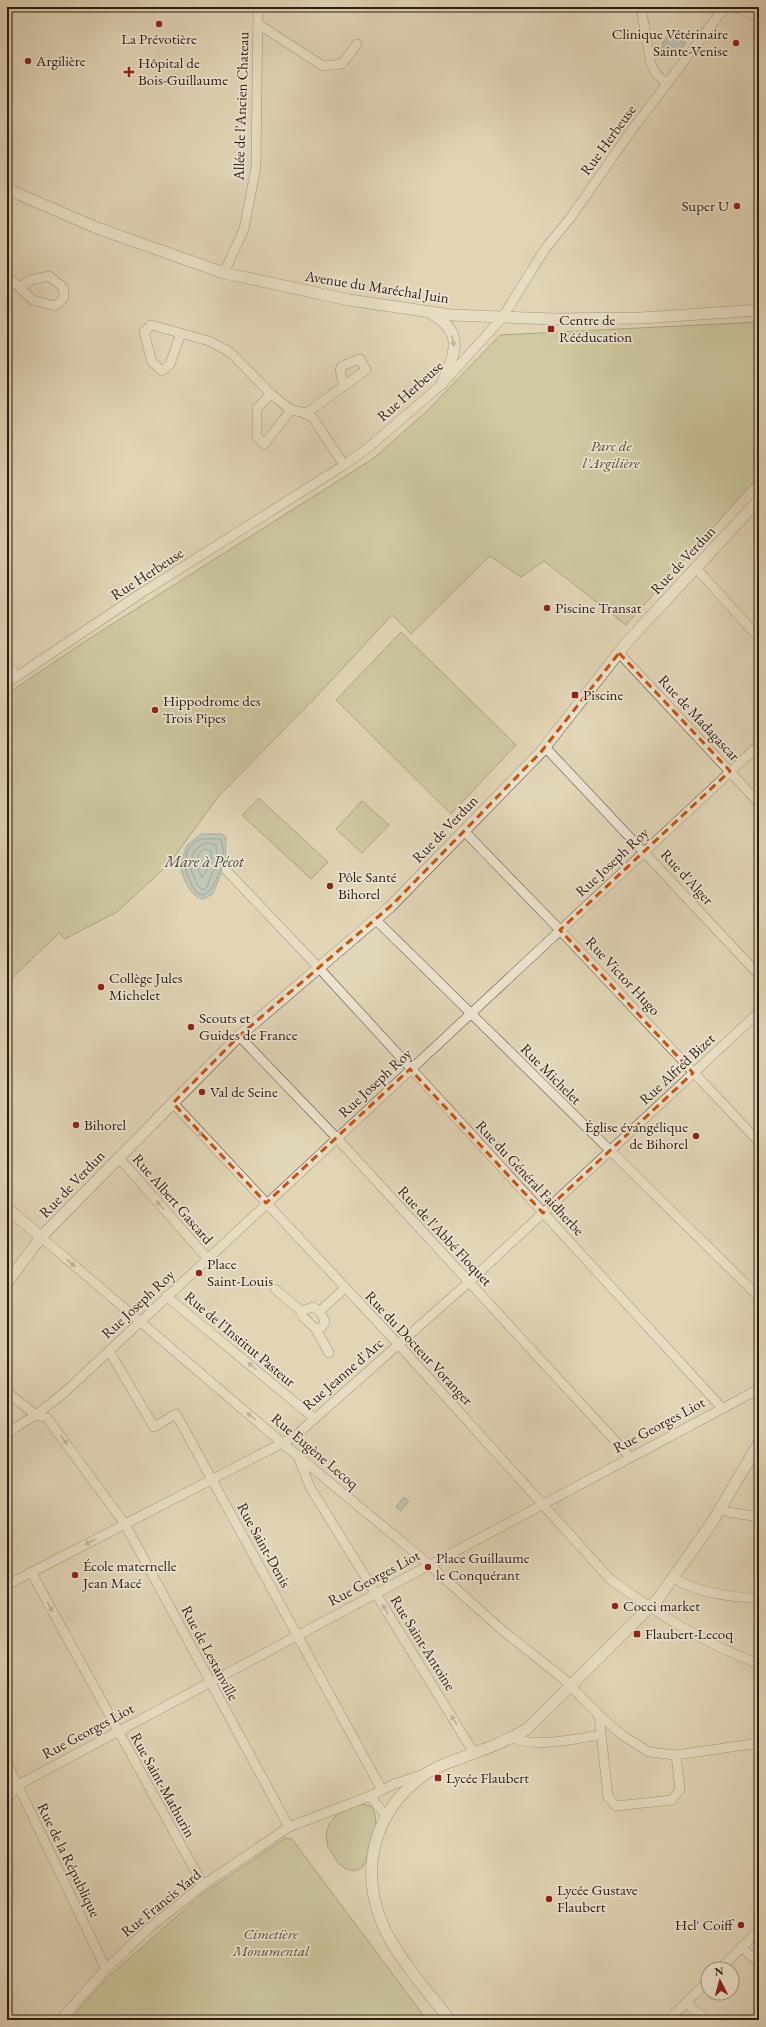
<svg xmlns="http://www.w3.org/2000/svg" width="766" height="2027" font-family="'EB Garamond',serif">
<rect width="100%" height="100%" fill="#e1d6b7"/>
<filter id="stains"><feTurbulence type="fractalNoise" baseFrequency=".005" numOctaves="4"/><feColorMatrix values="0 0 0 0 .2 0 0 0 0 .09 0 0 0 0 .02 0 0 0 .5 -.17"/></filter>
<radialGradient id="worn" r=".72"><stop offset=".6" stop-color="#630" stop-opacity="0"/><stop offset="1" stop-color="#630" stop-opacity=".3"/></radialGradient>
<!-- green -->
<g fill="#b8bc8a" stroke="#726b4f">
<path d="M759,322V476L626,625L544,561L521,577L490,556L411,634L392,615L316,697L218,797L169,864L117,912L65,939L59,933L7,983V694L84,642L374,458L427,411L500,335Z"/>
<path d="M401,632L516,745L451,814L336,700Z"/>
<path d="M259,798L328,862L311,879L242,815Z"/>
<path d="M362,801L389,825L362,853L336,829Z"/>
<path d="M361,1804L371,1806C383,1822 369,1850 363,1867L355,1871L346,1869L339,1864L328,1847L326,1835L329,1824L338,1813Z"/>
<path d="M285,1838L292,1839L427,2020H69L107,1978L201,1895Z"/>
</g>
<!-- water -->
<g fill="#96b7b6" stroke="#6b7875">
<path d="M669,35L686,43L678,53L674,50L666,54L662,51L663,42Z"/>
<path d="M201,834H222L226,837C226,844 224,861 229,866L220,876L213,894L203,899C190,897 182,876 180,865L187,845Z"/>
<path d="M404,1497L409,1501L401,1511L396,1507Z"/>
</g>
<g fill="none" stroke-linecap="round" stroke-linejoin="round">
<!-- shore -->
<g stroke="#606865" stroke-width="1">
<path d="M206,843L216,845L217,865L212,873L207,887L203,890L198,886L189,865L195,850Z"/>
<path d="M206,849L211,851V863L202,878L196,864L199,853Z"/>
<path d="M221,869L211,890L204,895L198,894L192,886L184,865C189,838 197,838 221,839L223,849V866"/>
</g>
<!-- minor casing -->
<g stroke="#58493d" stroke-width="10">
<g id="minor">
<path d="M641,7L651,64L656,74L667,84"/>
<path d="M736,7L759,17"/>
<path d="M258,24L323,66L342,64L357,44"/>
<path d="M224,273L244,229L256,167L258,7"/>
<path d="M7,276L33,300L55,306C64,300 65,297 63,287L49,276L31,280L19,287"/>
<path d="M181,333L170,364L162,371L152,362L144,332L151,325L209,341L230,352L271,394L291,410L302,412L313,418L344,465"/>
<path d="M271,394L257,408V437L264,444L291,410"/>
<path d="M305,414L366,370L360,359L342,366L340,370L344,386"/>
<path d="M696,568L759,638"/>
<path d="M619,653L759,803"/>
<path d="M7,664L17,676"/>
<path d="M7,683L143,592L344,465L369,447L442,384L502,318L545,249L571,217L631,131L725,7"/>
<path d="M545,747L759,975"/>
<path d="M464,831L560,930L759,1142"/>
<path d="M226,870L319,968L722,1408"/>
<path d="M375,919L759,1297"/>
<path d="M239,1036L333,1134L630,1457"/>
<path d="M173,1103L399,1345L610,1579C658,1614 703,1643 759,1664"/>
<path d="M119,1158L207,1258"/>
<path d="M41,1237L281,1442L425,1561L502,1630L565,1680L599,1715L622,1735L649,1752L676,1755L759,1743"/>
<path d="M275,1289L301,1311"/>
<path d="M166,1296L314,1418"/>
<path d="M320,1311L313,1307L301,1311L303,1317L316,1329L322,1327L325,1322L320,1311L344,1289"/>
<path d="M316,1329L329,1353"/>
<path d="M109,1351L154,1427L176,1414L382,1790"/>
<path d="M7,1392L36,1415L47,1418L125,1524L289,1827"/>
<path d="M7,1437L13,1429L36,1415L65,1392L759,745"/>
<path d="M298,1456L310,1487L474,1753"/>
<path d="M720,1508L728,1512L759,1517"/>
<path d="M31,1572L203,1885"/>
<path d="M674,1578C695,1593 733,1597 759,1599"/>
<path d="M7,1585L294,1437L469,1282L759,1012"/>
<path d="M599,1715L608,1797L616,1806L672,1800L680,1790L676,1755"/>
<path d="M513,1737C530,1749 580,1738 601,1735"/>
<path d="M7,1763L106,1969"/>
<path d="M370,1796L386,1816"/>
<path d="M7,1799L18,1785L759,1389"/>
<path d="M741,1947L759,1963"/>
<path d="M720,1969L759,1930"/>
<path d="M686,2003L706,2020"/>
<path d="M60,2020L104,1971L149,1928L203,1885L289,1827L370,1796L394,1784L424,1774"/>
<path d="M668,2020L708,1981"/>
</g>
</g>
<!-- tertiary casing -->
<g stroke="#58493d" stroke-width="12">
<g id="tertiary">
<path d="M7,189L97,228L224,273L349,300L451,315L552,319L641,318L759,310"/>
<path d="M432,314C466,333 454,355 442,384"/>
<path d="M7,1208L41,1237"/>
<path d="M7,1283L41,1237L239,1036L390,907L541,752L628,641L759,500"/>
<path d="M450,2020C429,1993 394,1954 382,1923C359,1867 375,1810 424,1775C439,1764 457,1760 474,1753C492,1747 510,1739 527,1729L658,1599L713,1521L759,1443"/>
</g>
</g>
<!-- minor -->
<use href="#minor" stroke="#ece4d0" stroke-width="9"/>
<!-- tertiary -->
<use href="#tertiary" stroke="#ece4d0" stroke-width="11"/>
</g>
<!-- one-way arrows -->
<defs><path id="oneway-solid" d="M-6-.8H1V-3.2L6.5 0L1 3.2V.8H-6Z"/></defs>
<g fill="#95897b">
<use href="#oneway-solid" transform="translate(453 341) rotate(77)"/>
<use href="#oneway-solid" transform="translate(199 1132) rotate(47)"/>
<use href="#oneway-solid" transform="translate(160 1205) rotate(-131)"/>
<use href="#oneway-solid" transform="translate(71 1263) rotate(40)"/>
<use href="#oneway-solid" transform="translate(252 1366) rotate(-140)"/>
<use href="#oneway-solid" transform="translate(251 1416) rotate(-140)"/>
<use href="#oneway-solid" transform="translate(64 1440) rotate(54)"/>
<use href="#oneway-solid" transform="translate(90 1542) rotate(153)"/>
<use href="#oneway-solid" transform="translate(50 1607) rotate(62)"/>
<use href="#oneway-solid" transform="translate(385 1609) rotate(-122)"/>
<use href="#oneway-solid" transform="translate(454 1720) rotate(-122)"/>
</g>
<!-- marked area -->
<path d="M0 0H766V2027H0ZM619,653L730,771L560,930L693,1073L543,1213L410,1069L266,1203L173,1103L239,1036L393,904L541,752Z" fill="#e1d6b7" fill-opacity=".55" fill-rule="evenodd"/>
<path fill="none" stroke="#cc500d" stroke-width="3" stroke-dasharray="8 5" stroke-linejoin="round" d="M619,653L730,771L560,930L693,1073L543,1213L410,1069L266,1203L173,1103L239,1036L393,904L541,752Z"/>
<!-- markers -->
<g fill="#8f2418" stroke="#ece4d0" stroke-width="1.5">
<circle cx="159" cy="24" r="4"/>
<circle cx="736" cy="43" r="4"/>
<circle cx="28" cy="61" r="4"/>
<path d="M127 66h4v4h4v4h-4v4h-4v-4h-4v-4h4z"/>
<circle cx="737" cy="206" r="4"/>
<rect x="547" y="325" width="8" height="8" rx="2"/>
<circle cx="547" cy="608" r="4"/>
<rect x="571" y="691" width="8" height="8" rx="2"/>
<circle cx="155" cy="710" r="4"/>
<circle cx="330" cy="886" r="4"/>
<circle cx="101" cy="987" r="4"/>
<circle cx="191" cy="1027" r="4"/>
<circle cx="202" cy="1092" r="4"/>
<circle cx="76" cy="1125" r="4"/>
<circle cx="696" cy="1136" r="4"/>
<circle cx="199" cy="1273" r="4"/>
<circle cx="428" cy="1567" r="4"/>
<circle cx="75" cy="1575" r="4"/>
<circle cx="615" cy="1606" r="4"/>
<rect x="633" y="1630" width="8" height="8" rx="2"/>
<rect x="434" y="1774" width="8" height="8" rx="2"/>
<circle cx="549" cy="1899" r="4"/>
<circle cx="741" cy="1925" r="4"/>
</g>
<g text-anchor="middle" stroke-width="3.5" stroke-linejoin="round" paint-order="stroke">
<!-- poi labels -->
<g font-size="15" fill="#2b1a14" stroke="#ece4d0" text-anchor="start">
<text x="728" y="39" text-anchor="end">Clinique Vétérinaire<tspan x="728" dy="17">Sainte-Venise</tspan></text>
<text x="159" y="44" text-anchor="middle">La Prévotière</text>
<text x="36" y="66">Argilière</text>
<text x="138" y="68">Hôpital de<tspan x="138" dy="17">Bois-Guillaume</tspan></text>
<text x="729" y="211" text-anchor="end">Super U</text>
<text x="559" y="325">Centre de<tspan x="559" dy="17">Rééducation</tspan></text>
<text x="555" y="613">Piscine Transat</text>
<text x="583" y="700">Piscine</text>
<text x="163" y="706">Hippodrome des<tspan x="163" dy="17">Trois Pipes</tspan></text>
<text x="338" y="882">Pôle Santé<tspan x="338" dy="17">Bihorel</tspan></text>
<text x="109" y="983">Collège Jules<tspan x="109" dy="17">Michelet</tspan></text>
<text x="199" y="1023">Scouts et<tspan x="199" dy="17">Guides de France</tspan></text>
<text x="210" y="1097">Val de Seine</text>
<text x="84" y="1130">Bihorel</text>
<text x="688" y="1132" text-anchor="end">Église évangélique<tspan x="688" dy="17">de Bihorel</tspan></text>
<text x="207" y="1269">Place<tspan x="207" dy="17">Saint-Louis</tspan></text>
<text x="436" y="1563">Place Guillaume<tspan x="436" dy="17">le Conquérant</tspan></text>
<text x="83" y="1571">École maternelle<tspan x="83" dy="17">Jean Macé</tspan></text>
<text x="623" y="1611">Cocci market</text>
<text x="645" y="1639">Flaubert-Lecoq</text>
<text x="446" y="1783">Lycée Flaubert</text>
<text x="557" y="1895">Lycée Gustave<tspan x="557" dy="17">Flaubert</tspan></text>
<text x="733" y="1930" text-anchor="end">Hel' Coiff</text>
</g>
<!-- street labels -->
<g font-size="15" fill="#2b1a14" stroke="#ece4d0">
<text transform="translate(241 106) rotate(-88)" y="5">Allée de l'Ancien Chateau</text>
<text transform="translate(608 140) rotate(-54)" y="5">Rue Herbeuse</text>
<text transform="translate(377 287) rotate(9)" y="5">Avenue du Maréchal Juin</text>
<text transform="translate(410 391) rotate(-42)" y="5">Rue Herbeuse</text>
<text transform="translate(683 560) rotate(-47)" y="5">Rue de Verdun</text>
<text transform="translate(147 574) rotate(-33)" y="5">Rue Herbeuse</text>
<text transform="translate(699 718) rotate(47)" y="5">Rue de Madagascar</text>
<text transform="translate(445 829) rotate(-46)" y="5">Rue de Verdun</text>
<text transform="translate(612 862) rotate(-43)" y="5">Rue Joseph Roy</text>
<text transform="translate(687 877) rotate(47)" y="5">Rue d'Alger</text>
<text transform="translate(623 976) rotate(47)" y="5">Rue Victor Hugo</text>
<text transform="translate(677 1069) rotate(-43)" y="5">Rue Alfred Bizet</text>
<text transform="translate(551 1074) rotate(45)" y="5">Rue Michelet</text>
<text transform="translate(375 1083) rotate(-43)" y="5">Rue Joseph Roy</text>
<text transform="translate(530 1178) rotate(47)" y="5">Rue du Général Faidherbe</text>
<text transform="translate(72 1184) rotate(-46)" y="5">Rue de Verdun</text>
<text transform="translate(173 1199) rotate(49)" y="5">Rue Albert Gascard</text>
<text transform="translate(445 1236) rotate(47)" y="5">Rue de l'Abbé Floquet</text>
<text transform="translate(138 1304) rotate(-43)" y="5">Rue Joseph Roy</text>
<text transform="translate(240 1339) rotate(40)" y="5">Rue de l'Institut Pasteur</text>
<text transform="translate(419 1348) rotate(47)" y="5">Rue du Docteur Voranger</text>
<text transform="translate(343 1374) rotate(-41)" y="5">Rue Jeanne d'Arc</text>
<text transform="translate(659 1425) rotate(-28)" y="5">Rue Georges Liot</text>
<text transform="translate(315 1451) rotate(40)" y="5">Rue Eugène Lecoq</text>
<text transform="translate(264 1545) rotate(61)" y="5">Rue Saint-Denis</text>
<text transform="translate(374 1578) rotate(-28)" y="5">Rue Georges Liot</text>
<text transform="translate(423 1643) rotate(58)" y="5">Rue Saint-Antoine</text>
<text transform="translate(210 1653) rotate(62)" y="5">Rue de Lestanville</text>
<text transform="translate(88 1731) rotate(-28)" y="5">Rue Georges Liot</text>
<text transform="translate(163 1785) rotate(61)" y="5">Rue Saint-Mathurin</text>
<text transform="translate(69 1860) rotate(64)" y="5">Rue de la République</text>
<text transform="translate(161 1903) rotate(-39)" y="5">Rue Francis Yard</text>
</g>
<!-- park labels -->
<g font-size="15" font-style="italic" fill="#554b37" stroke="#ece4d0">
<text x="611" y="451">Parc de<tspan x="611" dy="17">l'Argilière</tspan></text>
<text x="271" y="1939">Cimetière<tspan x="271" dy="17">Monumental</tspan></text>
</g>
<!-- water labels -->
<g font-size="16" font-style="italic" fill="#4b4945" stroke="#ece4d0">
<text x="204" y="867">Mare à Pécot</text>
</g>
</g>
<!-- margin -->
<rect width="766" height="2027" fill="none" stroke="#e1d6b7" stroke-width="24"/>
<rect x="8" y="8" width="750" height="2011" fill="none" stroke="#2b1a14" stroke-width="2"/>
<rect x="12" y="12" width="742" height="2003" fill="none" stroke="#2b1a14"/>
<!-- north arrow -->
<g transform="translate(720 1981) rotate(354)"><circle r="19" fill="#ece4d0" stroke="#9f9385"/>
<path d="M0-3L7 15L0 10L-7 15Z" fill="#8f2418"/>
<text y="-6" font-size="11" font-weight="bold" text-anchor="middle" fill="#2b1a14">N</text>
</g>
<rect width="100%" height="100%" filter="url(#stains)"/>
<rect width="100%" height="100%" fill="url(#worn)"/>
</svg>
